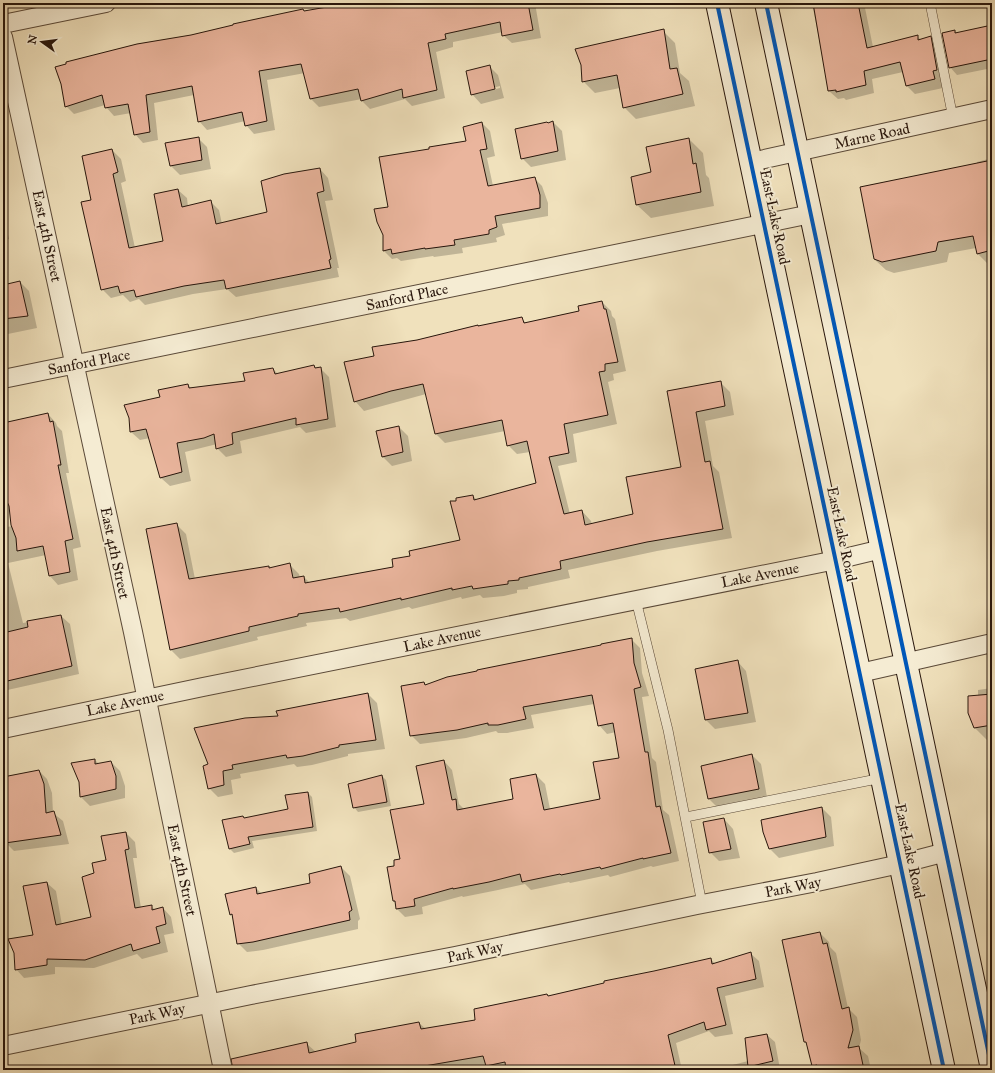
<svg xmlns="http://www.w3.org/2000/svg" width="995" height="1073" font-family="'IM FELL Great Primer',serif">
<rect width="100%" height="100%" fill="#f0e1bc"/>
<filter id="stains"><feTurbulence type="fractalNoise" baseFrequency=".005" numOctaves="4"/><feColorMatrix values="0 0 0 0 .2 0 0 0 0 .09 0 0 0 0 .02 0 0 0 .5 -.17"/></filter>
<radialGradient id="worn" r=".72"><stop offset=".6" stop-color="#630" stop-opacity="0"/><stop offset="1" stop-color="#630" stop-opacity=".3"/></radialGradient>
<!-- shadow -->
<g fill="#0003" fill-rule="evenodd">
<path d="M353,3H535L541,38L512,43L503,35V32L453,42V47L436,52L445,98L412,106L405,99L370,109L362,101V99L319,107L311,99L305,73L267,80L275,130L254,134L246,125L245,121L207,130L199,121L194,95L154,103L158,140L143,143L135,134L131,113L114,116L106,107L105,105L74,114L66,106L191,36Z"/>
<path d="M812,3H864L873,47L917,36L921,40L930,38L939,46L943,88L915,94L906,85L903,72L872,79L874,93L846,100L844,98L838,99L829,91Z"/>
<path d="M992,26V68L957,75L950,67L955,31L957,33Z"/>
<path d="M663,31L675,43L680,73L689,81L695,106L636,119L624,107L620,88L595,93L583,81Z"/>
<path d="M489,66L498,75L504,98L481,104L472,94ZM500,86V88L477,94V92Z"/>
<path d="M553,122L562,131L566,160L531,167L522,158L548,124Z"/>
<path d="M482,123L490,131L495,156L487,158L493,186L534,178L542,186L548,203V216L502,224L505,235L496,238L497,242L462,248L463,253L434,257L433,256L401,261L397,258L392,259L384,251L389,208L430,150L467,142Z"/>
<path d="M198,138L207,147L211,169L180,175L171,166L167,144Z"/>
<path d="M689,139L703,153L706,175L709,178L714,206L651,218L637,205L652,173Z"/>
<path d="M112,150L121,159L126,181L121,183L135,248L165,242L178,190L187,198L188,207L210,201L219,210L222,224L268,213L320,169L328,178L333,200L325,201L339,268H337L339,277L236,297L227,289L193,294L145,305L139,299L130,302L123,295L111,298L102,289L93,201Z"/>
<path d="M992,158V264L989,265L977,253L976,248L949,253L947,262L894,273L886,270L874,259L977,164V162Z"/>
<path d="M3,191L5,205L3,206Z"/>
<path d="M3,214L9,239L3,240Z"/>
<path d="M20,282L29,291L37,328L3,335V286Z"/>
<path d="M602,302L611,311L612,316L615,319L626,371L613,374L614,380L608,382L617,424L573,434L577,462L558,466L570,514L582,511L591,521L592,524L634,515L682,468L668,391L721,383L730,392L734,415L705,421L713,466L719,472L732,538L657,551L568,570L570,578L528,587V589L517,590V593L504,596L483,598L480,595L462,599L461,597L412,609L409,607L350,621L346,618L306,623L307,626L257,637L258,640L180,659L171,650L176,524L186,534L195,579L269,567L270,569L289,564L299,574L300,578L304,577L310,583L395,568L411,556L461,541L473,496L477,500L537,484L530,452L517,454L508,445L505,431L445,443L436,434L426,394L364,411L355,401L375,357L418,341L521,318L526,323L580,311Z"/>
<path d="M314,366L317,369L320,368L329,377L336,427L306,433L300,427L240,441L242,453L226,457L217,448V444L185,452L191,481L170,486L161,478L150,438L140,440L131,432L161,398L188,385L192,389L246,382L273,369L278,374Z"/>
<path d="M48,414L56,423L57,426L62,431L69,473H66L81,547L73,549L78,580L58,585L50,576L46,555L8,563L23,623L61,616L70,624L79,674L3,691V528L12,526L10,506L7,500H3V424Z"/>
<path d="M399,427L408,436L412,461L392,466L383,457Z"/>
<path d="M631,639L640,648L642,673L649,696L642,697L652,758L656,762L663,810L669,815L679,861L653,867L651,866L610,877L608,875L570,883L569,882L531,890L525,884L498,890L463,897L462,896L422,907L423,914L405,917L397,909L396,904L394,901L396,867L401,860L444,761L452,770L459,804L464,809L514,800L536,775L545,784L550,809L601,800L620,758L616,732L607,734L599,725L594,704L531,715L534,728L507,733H498L496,731L466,738L420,744L411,735L423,683L426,685Z"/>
<path d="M737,661L746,671L756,722L715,729L706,720L696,669Z"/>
<path d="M992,688V798L987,775V740L975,728L969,712L978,697V690Z"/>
<path d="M368,694L377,703L385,749L348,754V756L312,765L297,767L294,764L240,774L241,778L231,780L233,794L218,797L209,788L204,767L279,717Z"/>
<path d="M752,755L761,764L767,797L718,808L709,799Z"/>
<path d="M95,760L99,764L111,762L120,771L125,786V798L90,806L81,797Z"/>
<path d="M39,771L47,779L52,793L53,813L63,821L69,844L14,851L6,843L4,833H3V777Z"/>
<path d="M382,776L386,780L391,806L358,812L354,807Z"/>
<path d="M308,793L312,797L317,831L252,841L254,848L234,853L230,849L243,817L245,819L289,810Z"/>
<path d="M822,808L831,817L834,846L779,858L770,849L764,832Z"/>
<path d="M724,819L733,829L740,858L719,861L710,852Z"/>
<path d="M126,833L135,842L137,858H133L141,908L151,906L155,910L163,908L171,917L174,933L164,935L168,952L142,959L137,954L94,968L55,967V974L24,978L16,969L34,935L47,883L56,891L62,925L92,918L95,874L107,861Z"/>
<path d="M341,867L350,876L360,919L358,921V929L263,950L247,952L238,943L234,917L231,914L256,888L262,894L311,884Z"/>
<path d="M820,933L829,942L830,947L836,953L848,1008L857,1017L861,1040L859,1048L868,1056L871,1070H817L813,1065L808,1045L805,1042Z"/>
<path d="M750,953L759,961L764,987L725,996L733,1034L715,1037L709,1031L676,1043L682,1070H248L307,1044L316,1052L357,1043L419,1023L426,1029L476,1020L547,995L549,997L710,959L716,964Z"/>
<path d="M767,1035L775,1042L780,1069L774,1070H725V1067L748,1061Z"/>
</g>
<!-- building -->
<g fill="#eab59d" stroke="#28160c">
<path d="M350,3H528L533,30L502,36L500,22L445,34L446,39L428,43L437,90L403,98L402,89L361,101L358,89L310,99L301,64L259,71L267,121L245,126L242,112L198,122L192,86L146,95L150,132L134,135L128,104L105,108L102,95L65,107L61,84L55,67L66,64V62L137,44L191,35L233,25V24L303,9L304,11Z"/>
<path d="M813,3H858L867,48L918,35V40L931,36L937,70L933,71L935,79L906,86L900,62L864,71L866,85L836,92V90L828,91Z"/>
<path d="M992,25V59L949,68L942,33L955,30V33Z"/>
<path d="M664,29L670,69L677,68L683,94L623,108L617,75L582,82L581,65L575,49Z"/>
<path d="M490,65L495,89L471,95L466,71Z"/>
<path d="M553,121L558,151L521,159L515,129L547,122L548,123Z"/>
<path d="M482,122L487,149L480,150L488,186L535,177L540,195V208L495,216L497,227L489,230V234L454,240L455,245L425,249V248L392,254L391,249L383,251V235L377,222L374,209L388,207L379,157L429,149V147L466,141L463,127Z"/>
<path d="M199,137L202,160L170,166L165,143Z"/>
<path d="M689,138L693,164L696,163L701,192L636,205L631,177L651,172L646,147Z"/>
<path d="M112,149L118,172L113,174L129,248L163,241L154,194L178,189L182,207L211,200L216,224L267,212L261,181L284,174L320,168L324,191L317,193L331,259L329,260L331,268L226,289L224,280L184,286L136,297L134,290L120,293L118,286L101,290L81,202L91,200L82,156Z"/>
<path d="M992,160V250L977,254L973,236L938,242L936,251L882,262L874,259L860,187Z"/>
<path d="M20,281L28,316L3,319V285Z"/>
<path d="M602,301L604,309H606L618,362L605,364V371L599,372L608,415L564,424L569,453L549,457L564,514L582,510L585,525L633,514L626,477L681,467L667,391L721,381L725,406L696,412L705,462L710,461L723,529L647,542L560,561L561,569L519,578V580L508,581V584L473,589L472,586L452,590V588L401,600V598L340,612L339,608L298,614V616L249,627V631L170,650L146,529L177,523L189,579L269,566V568L290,563L293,578L304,576L305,583L393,567L392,559L410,556L409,551L460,540L450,501H456V498L473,495L474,500L536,483L527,441L507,446L502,420L435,434L423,384L391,391L354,402L344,362L374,356L372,347L417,340L478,325V326L522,317L524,323L579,311L578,306Z"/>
<path d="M314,365L315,368L321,367L328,419L296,425V418L232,433L233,444L216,449L214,434L204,438L177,443L182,472L160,478L146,429L130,432L129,418L124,405L160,397L158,390L188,384L189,388L245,381L243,373L273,368L275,374Z"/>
<path d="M48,413L50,422L53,421L61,465H58L73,539L65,541L70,572L49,576L43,546L17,551L16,538L11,525L9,506L3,493V423Z"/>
<path d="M399,426L403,452L382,457L376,431Z"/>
<path d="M61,615L72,666L3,682V633L28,627L27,621Z"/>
<path d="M632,638L634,663L641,687L634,689L645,752H648L656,807L660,806L671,853L643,859V858L601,869L600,867L561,875L560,874L522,882L520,874L489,882L453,889V888L414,899L415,906L396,909L395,901H393L387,867L394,866V860L400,859L390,810L424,804L416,766L444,760L452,800L456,799L457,810L513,799L510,779L536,774L544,810L600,799L593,762L619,758L613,723L598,726L592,695L523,707L526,719L498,725H488V723L457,730L410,736L401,686L424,682L425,685L447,677L477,671V670L601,645V644Z"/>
<path d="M738,660L748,713L705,720L695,669Z"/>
<path d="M368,693L376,740L339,745V747L303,756L287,758L286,755L232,765L233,769L223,771L224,785L208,789L203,766L208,764L194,728L245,718L278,716L276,711Z"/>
<path d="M992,694V725L974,728L968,713V696Z"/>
<path d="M752,754L759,789L708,799L701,766Z"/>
<path d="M95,759V764L111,761L116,776V789L80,797L79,782L71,763Z"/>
<path d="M39,770L44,784L46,813L54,811L61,835L5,843L3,832V777Z"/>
<path d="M382,775L387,802L353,808L348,784Z"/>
<path d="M308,792L313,827L248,837L250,844L229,849L222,820L243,816L244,818L288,809L285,795Z"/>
<path d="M822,807L826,837L769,849L763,832L761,820Z"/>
<path d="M724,818L731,849L709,853L703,822Z"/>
<path d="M126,832L129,849L125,850L135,908L152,905V910L163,907L166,924L156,927L160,943L133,951L131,944L85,960L47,959V965L15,970L14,953L8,939L33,935L23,886L47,882L56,925L91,917L82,877L94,873L92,863L106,860L101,836Z"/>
<path d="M341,866L352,910L349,912L350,920L253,942L237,944L232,914L230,915L225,894L256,887L257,894L310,883L309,874Z"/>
<path d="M820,932L823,944L827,943L842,1009L849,1007L853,1030L848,1048L859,1046L864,1070H818L817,1065L812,1066L806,1042H804L782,940Z"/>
<path d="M751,952L756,979L717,988L726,1025L706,1030L704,1022L668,1035L676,1070H506L505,1062L486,1066L483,1056L401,1070H233L231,1059L307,1042L309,1053L356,1042L355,1034L419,1022L421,1029L475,1020L474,1009L547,994L548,996L604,983V981L654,971L711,958L712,964Z"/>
<path d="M767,1034L773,1061L748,1067L745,1038Z"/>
</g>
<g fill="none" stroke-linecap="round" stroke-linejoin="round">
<!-- lane casing -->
<g stroke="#5a4938" stroke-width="10">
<g id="lane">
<path d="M930,3L953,118"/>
<path d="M636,600L668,730L702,904"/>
<path d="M686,817L882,778"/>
</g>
</g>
<!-- street casing -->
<g stroke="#5a4938" stroke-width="20">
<g id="street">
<path d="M3,24L106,3"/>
<path d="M3,37L133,632L223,1070"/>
<path d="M751,162L992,109"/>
<path d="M3,379L811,214"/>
<path d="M860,673L992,643"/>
<path d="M3,729L203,687L836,560L882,549"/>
<path d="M3,1046L251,995L455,956L697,905L817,882L900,864L946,852"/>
</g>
</g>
<!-- secondary casing -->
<g stroke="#28160c" stroke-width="24">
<g id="secondary">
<path d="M717,3L944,1070"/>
<path d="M766,3L992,1069"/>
</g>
</g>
<!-- lane -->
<use href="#lane" stroke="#f5ecd3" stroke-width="9"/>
<!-- street -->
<use href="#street" stroke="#f5ecd3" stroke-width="18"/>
<!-- secondary -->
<use href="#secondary" stroke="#f5ecd3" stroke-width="22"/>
<!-- cycleway casing -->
<g stroke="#f5ecd3" stroke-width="6">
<g id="cycleway">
<path d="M717,3L944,1070"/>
<path d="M766,3L992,1069"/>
</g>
</g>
<!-- cycleway -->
<use href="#cycleway" stroke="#0057b8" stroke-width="4"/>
</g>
<g text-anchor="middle" stroke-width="4" stroke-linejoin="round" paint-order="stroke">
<!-- street labels -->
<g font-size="15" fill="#28160c" stroke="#f5ecd3">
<text transform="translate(872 136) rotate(-12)" y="5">Marne Road</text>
<text transform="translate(775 217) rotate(78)" y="5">East Lake Road</text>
<text transform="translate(47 236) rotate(78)" y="5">East 4th Street</text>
<text transform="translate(407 297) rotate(-12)" y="5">Sanford Place</text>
<text transform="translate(89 362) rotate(-11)" y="5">Sanford Place</text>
<text transform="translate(842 534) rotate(78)" y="5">East Lake Road</text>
<text transform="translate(115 553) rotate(78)" y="5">East 4th Street</text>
<text transform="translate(760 575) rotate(-11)" y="5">Lake Avenue</text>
<text transform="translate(442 639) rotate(-12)" y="5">Lake Avenue</text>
<text transform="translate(125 703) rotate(-12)" y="5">Lake Avenue</text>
<text transform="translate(910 851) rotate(78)" y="5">East Lake Road</text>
<text transform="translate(182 870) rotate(78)" y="5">East 4th Street</text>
<text transform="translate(793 887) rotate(-11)" y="5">Park Way</text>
<text transform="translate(475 952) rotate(-12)" y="5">Park Way</text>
<text transform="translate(157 1014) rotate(-12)" y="5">Park Way</text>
</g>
</g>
<!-- margin -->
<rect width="995" height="1073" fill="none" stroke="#f0e1bc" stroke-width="16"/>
<rect x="4" y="4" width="987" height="1065" fill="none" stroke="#28160c" stroke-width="2"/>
<rect x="8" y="8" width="979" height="1057" fill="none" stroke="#28160c"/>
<!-- north arrow -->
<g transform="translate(42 42) rotate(284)" stroke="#f5ecd3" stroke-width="3" paint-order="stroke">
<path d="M0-3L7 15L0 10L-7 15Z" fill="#28160c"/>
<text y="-6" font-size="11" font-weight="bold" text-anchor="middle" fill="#28160c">N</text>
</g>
<rect width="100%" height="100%" filter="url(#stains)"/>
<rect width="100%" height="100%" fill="url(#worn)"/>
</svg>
